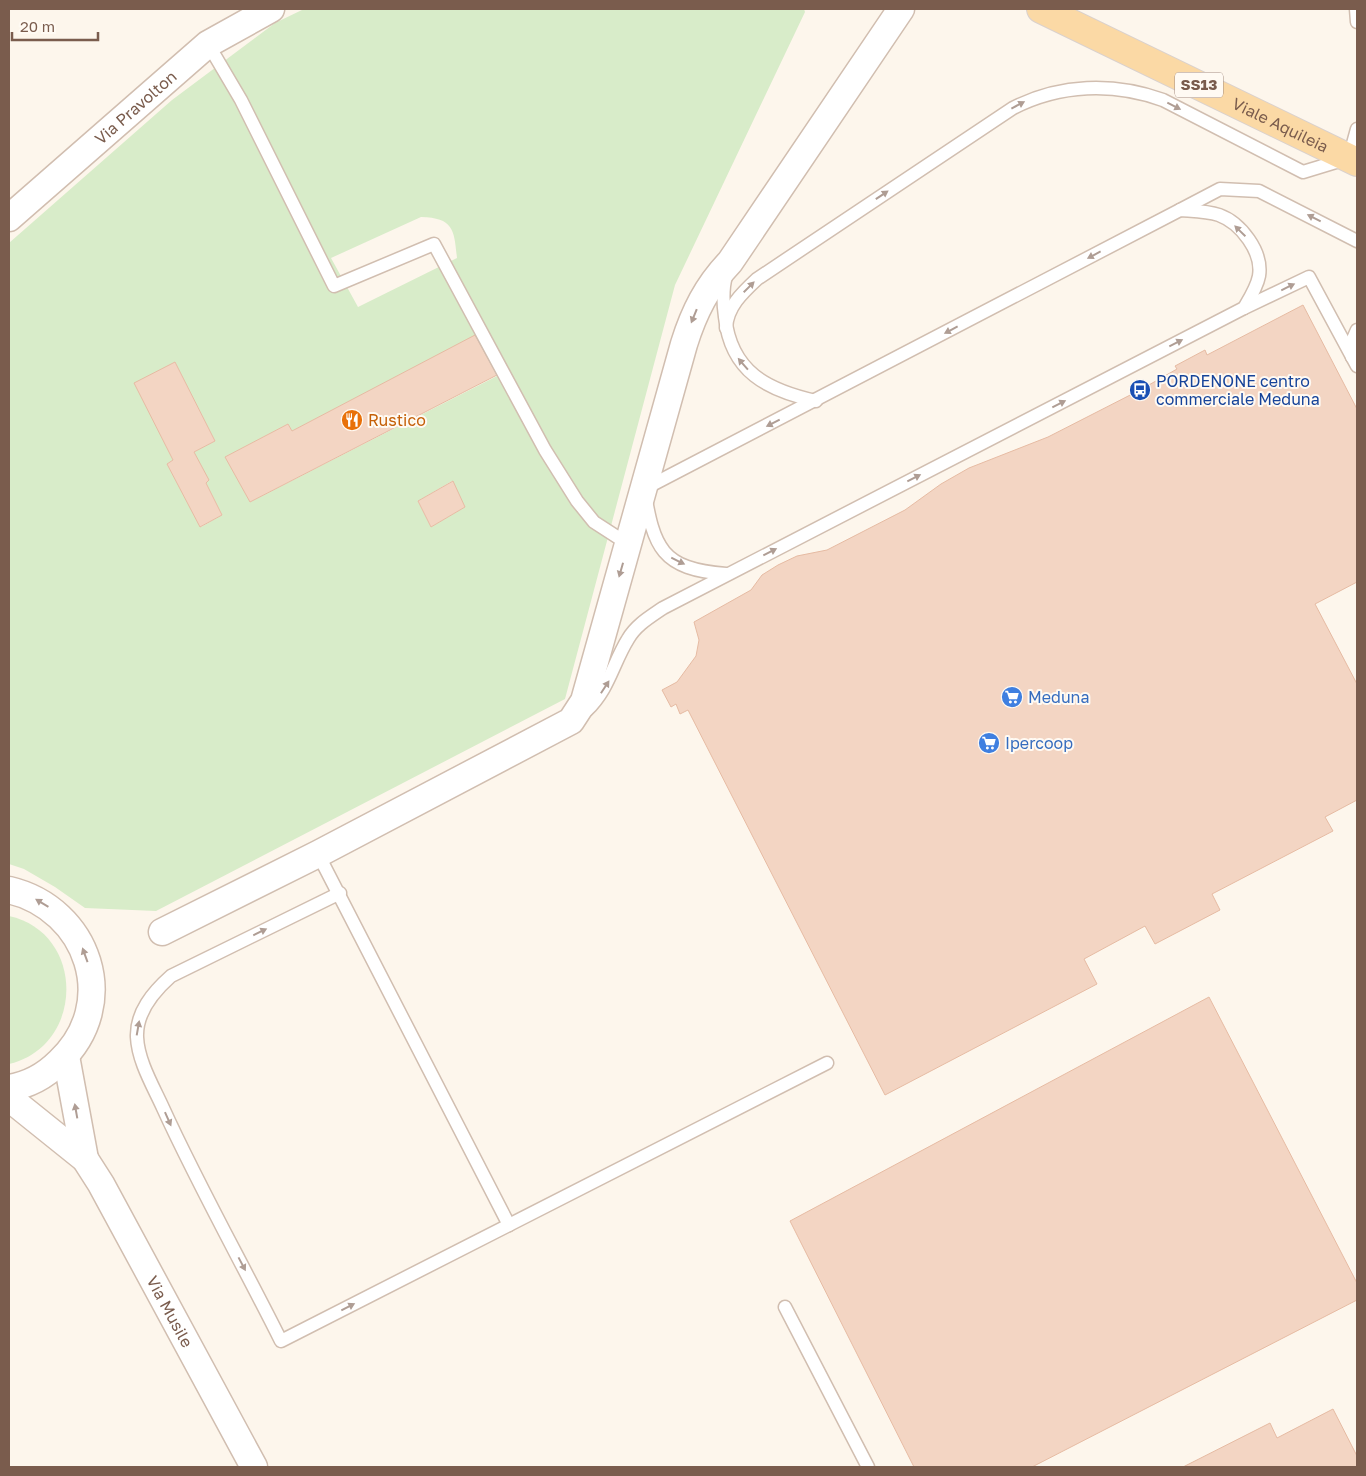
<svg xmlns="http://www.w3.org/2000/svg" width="1366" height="1476" font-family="'Golos Text',sans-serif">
<rect width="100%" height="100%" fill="#fdf6ec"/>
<!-- green -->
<g fill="#d8ecc9" fill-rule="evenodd">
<path d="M304,9H804L805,12L675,285L565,699L156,911L85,908L55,887L24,869L9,864V243L172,100L275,23ZM421,217C454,218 454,230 457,258L358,307L331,258ZM475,336L497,376L250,502L226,457L288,424L292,431ZM175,362L215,441L194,452L208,480L206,483L222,515L201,527L167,464L173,460L135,384ZM452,481L465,507L431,527L418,501Z"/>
<path d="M9,916C86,933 85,1046 9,1064Z"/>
</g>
<!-- building -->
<g fill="#f3d5c3" stroke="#e6bba3">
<path d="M1303,305L1357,409V582L1315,604L1357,684V800L1325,817L1333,831L1212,894L1220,910L1155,944L1145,926L1084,959L1097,984L885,1095L688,710L680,714L676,704L671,707L662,690L677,682L696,656L699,640L694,622L751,590L762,575L778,565L797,556L827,550L905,510L941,484L969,468L1048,437L1140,390L1177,369L1175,366L1205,350L1207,355Z"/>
<path d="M475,335L497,375L250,502L225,457L288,424L292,431Z"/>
<path d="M175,362L215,441L194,452L209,480L206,483L222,515L200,527L167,464L173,460L134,383Z"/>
<path d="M453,481L465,507L431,527L418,501Z"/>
<path d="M1209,997L1357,1283V1300L1032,1467H914L790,1221Z"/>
<path d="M1333,1409L1357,1456V1467H1183L1270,1423L1277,1438Z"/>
</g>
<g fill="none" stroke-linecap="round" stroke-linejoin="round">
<!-- service casing -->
<g stroke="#d1beb0" stroke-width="15">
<g id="service">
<path d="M1356,9L1357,22"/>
<path d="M208,44L241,100L334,286L434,244L545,450L577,501L594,522L628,544"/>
<path d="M1180,210L1220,189L1259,191L1357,241"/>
<path d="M726,276C722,290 723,303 725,317C731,372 767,390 816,401"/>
<path d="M1244,308L1309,277L1357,366"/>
<path d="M726,328C727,307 742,293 757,279L1013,108C1060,84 1113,82 1163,100L1303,172L1349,158L1357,129"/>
<path d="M1352,357L1353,339L1357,330"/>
<path d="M587,710C609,689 613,663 628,639C636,625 650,617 663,608L1244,308C1250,298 1257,287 1259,276C1263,252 1241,223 1219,215C1207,211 1193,211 1180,210L644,489C654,548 661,569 726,574"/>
<path d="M318,854L509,1225"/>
<path d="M340,893L171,976C153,992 136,1012 137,1037C138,1061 153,1086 163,1108C199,1187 242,1263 281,1341L827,1063"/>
<path d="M785,1307L868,1467"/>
</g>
</g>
<!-- minor casing -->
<g stroke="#d1beb0" stroke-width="29">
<g id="minor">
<path id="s1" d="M9,218L208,44L271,9"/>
<path d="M9,890C89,909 121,1004 59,1062C45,1076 28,1085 9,1088"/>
<path d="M162,932L318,854L571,721L584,701L684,344C694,312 707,286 730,262L901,9"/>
<path d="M66,1056L85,1159"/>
<path id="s2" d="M9,1098L85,1159L101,1184L254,1467"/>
</g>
</g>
<!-- primary casing -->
<g stroke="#dad1cd" stroke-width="30">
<g id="primary">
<path id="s3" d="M1041,9L1357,162"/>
</g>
</g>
<!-- service -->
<use href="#service" stroke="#fff" stroke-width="12"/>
<!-- minor -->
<use href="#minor" stroke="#fff" stroke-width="26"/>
<!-- primary -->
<use href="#primary" stroke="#fbd9a5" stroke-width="28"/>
</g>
<!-- one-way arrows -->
<defs><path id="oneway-solid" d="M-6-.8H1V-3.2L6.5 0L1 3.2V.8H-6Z" transform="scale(1.25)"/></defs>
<g fill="#af9d94">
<use href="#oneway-solid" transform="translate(1018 105) rotate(-28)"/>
<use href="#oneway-solid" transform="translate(1174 106) rotate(27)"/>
<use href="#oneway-solid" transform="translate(882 195) rotate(-34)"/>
<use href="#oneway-solid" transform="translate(1314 218) rotate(-153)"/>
<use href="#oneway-solid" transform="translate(1240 231) rotate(-136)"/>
<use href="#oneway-solid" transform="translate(1094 255) rotate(152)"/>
<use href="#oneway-solid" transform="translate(749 287) rotate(-45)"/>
<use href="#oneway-solid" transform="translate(1288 287) rotate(-26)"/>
<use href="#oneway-solid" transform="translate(694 316) rotate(112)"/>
<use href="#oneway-solid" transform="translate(951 330) rotate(152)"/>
<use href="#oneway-solid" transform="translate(1176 343) rotate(-27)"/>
<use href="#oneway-solid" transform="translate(743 364) rotate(-131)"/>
<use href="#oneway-solid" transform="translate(1059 404) rotate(-27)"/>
<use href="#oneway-solid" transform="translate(773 423) rotate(153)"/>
<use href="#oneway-solid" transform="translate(914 478) rotate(-27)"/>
<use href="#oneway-solid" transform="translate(770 552) rotate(-27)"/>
<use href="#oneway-solid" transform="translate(678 561) rotate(26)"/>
<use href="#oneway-solid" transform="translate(621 570) rotate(106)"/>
<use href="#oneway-solid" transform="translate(605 687) rotate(-57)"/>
<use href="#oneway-solid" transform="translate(42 903) rotate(-149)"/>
<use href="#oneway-solid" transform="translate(260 932) rotate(-26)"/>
<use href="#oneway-solid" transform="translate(85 955) rotate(-110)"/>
<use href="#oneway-solid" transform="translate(138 1028) rotate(-80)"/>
<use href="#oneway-solid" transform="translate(76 1111) rotate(-100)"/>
<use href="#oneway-solid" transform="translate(168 1119) rotate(66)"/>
<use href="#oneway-solid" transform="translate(242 1264) rotate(62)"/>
<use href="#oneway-solid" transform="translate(348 1307) rotate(-27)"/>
</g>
<!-- icons -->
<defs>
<g id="bus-disc" transform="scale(1.125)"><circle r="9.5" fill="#1a4fb4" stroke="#fffaf3"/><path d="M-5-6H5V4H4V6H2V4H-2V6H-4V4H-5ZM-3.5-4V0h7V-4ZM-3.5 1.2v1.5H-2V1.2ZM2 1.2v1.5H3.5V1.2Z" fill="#fff"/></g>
<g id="restaurant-disc" transform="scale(1.125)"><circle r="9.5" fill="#e8710a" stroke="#fffaf3"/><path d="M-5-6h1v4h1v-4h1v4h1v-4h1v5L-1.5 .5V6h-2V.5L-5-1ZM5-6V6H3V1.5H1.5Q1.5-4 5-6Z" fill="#fff"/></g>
<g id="supermarket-disc" transform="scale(1.125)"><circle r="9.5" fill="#3f7fe0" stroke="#fffaf3"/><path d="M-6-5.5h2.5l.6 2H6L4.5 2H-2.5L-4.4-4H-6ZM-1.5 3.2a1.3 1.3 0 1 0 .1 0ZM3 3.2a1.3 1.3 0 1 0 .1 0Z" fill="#fff"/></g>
</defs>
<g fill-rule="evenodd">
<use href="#bus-disc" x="1140" y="390"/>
<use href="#restaurant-disc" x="352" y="420"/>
<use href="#supermarket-disc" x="1012" y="697"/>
<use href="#supermarket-disc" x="989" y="743"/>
</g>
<g text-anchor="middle" stroke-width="4" stroke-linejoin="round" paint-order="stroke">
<!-- shield labels -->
<rect fill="#fffaf3" stroke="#a28b7f" stroke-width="1" x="1175" y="72.5" width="48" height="25" rx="4"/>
<g font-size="15" font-weight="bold" fill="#7a5c4d">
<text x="1199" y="90">SS13</text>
</g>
<!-- street labels -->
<g font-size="16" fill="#7a5c4d" stroke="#fffaf3">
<text dy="6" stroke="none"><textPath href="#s1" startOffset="168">Via Pravolton</textPath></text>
<text dy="6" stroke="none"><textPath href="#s3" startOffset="266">Viale Aquileia</textPath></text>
<text dy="6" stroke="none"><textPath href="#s2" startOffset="272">Via Musile</textPath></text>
</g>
<!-- transit labels -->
<g font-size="16" fill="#164399" stroke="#fffaf3" text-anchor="start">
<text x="1156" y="387">PORDENONE centro<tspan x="1156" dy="18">commerciale Meduna</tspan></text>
</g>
<!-- food labels -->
<g font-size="16" fill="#c56008" stroke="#fffaf3" text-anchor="start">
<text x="368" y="426">Rustico</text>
</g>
<!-- shop labels -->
<g font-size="16" fill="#366cbe" stroke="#fffaf3" text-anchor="start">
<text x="1028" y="703">Meduna</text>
<text x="1005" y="749">Ipercoop</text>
</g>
</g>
<!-- border -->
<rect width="1366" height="1476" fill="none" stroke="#7a5c4d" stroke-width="20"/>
<!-- scale -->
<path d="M12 32v8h86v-8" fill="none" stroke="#7a5c4d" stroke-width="2.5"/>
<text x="20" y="32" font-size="15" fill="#7a5c4d" stroke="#fffaf3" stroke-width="4" paint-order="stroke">20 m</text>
</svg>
